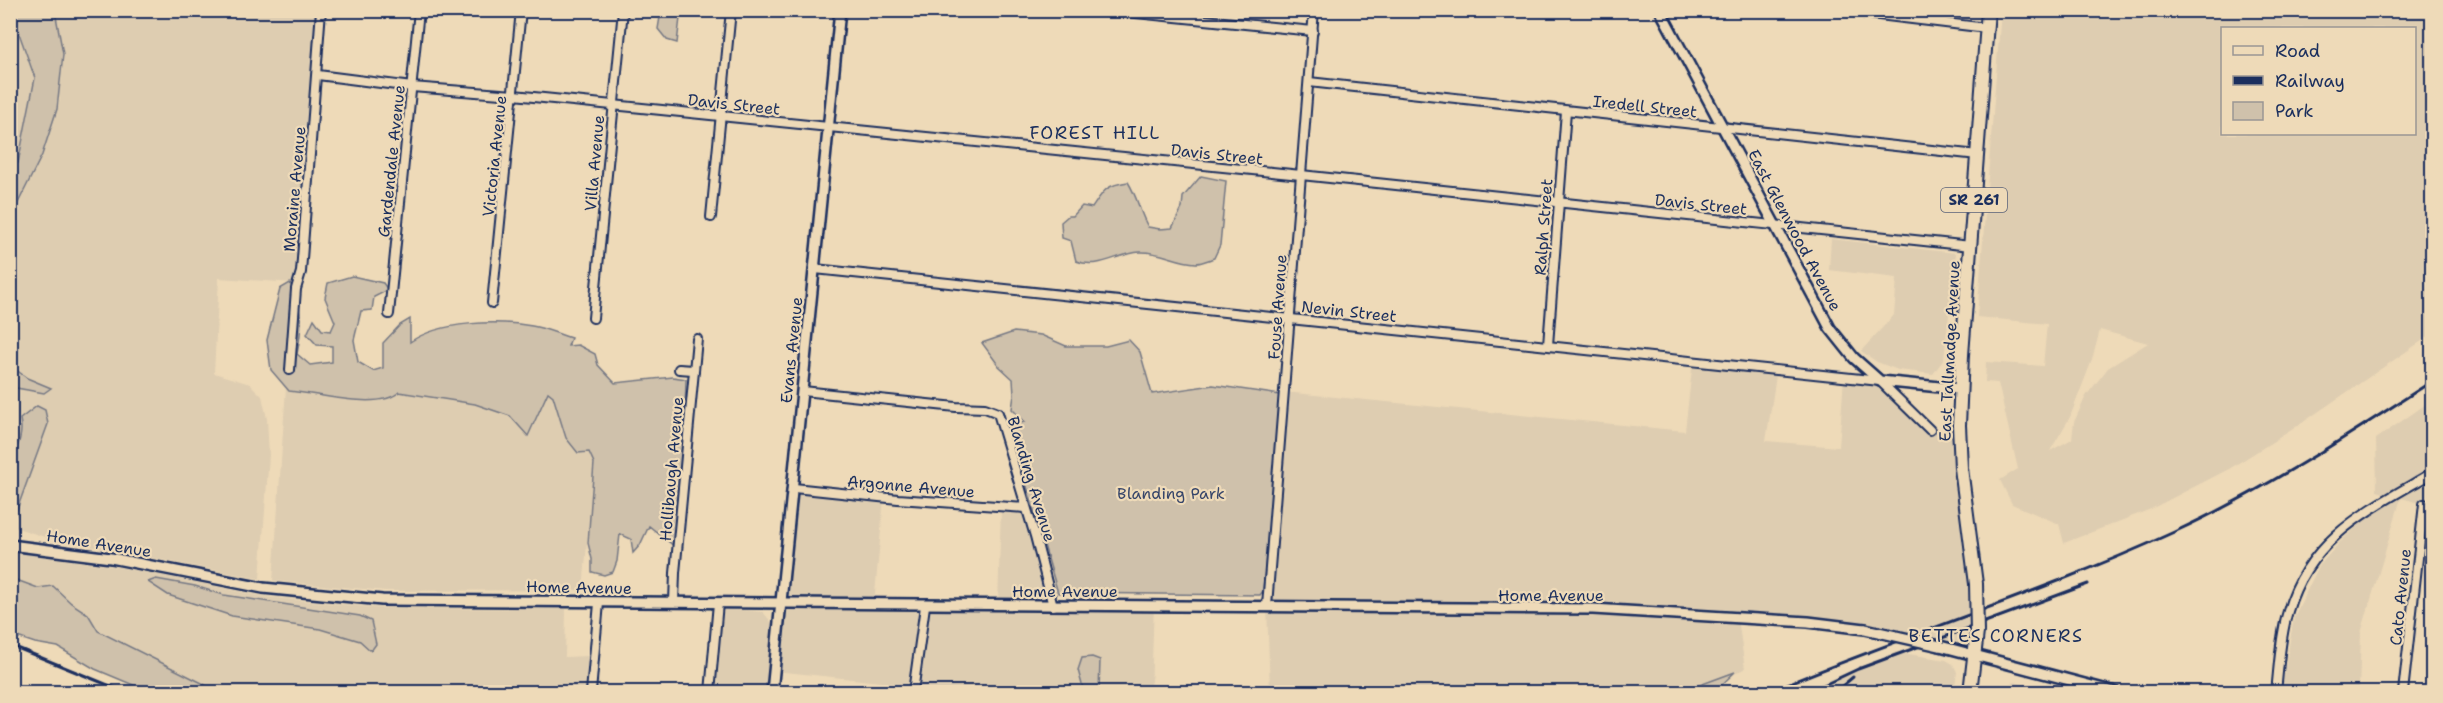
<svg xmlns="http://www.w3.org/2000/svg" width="2443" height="703" font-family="'Shantell Sans',sans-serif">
<rect width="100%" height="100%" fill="#eedab8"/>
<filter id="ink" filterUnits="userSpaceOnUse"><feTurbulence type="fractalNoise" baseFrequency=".0167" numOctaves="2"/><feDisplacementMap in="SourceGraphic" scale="12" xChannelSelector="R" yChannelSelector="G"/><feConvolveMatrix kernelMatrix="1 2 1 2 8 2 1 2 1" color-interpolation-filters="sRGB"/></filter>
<g filter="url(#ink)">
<!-- built -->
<g fill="#decdb1" fill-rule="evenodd">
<path d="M10,11L35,78L17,164L10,163Z"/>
<path d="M15,11H317L295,283L219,278L214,373L250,384L262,396L267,419L269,455L260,579L48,538L11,526L48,423L25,426V451L11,460V387L28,391L50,388L27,378L11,366V239L16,207L42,155L60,99Z"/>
<path d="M2001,11H2432V334L2293,429L2229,469L2151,509L2064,543L2059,524L2012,504L2000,480L2018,469L1998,383L1985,382L1986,362L2043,366L2047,324L1977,317ZM2222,28H2414V134H2222ZM2100,330L2148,343L2108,368L2086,396L2074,422L2072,439L2050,451L2070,417L2092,360Z"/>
<path d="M1831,239L1956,253L1944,359L1933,374L1898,370L1877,362L1861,351L1894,315L1897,278L1829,270Z"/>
<path d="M1693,360L1777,369L1766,441L1839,447L1844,377L1880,381L1930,430L1959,436L1968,518L1975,654L1892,634L1738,618L1745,669L1681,692H1270L1267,606L1284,392L1685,431Z"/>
<path d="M286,387L289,391L398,392L426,396L475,404L510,416L548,392L553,396L566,438L589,452L594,463L583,590L386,591L273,581Z"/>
<path d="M2432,400V506L2401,498L2361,633L2359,692H2281L2294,617L2319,566L2340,542L2369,516L2400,498L2377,491L2376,439Z"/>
<path d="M794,488L884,498L874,604L998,605L1001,507L1026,508L1053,606L1154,603L1151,692H913L914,687L890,683L775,671Z"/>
<path d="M11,552L131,569L267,597L380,608L566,609L565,657L589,656L601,686L657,692H215L202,683L98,631L88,614L71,603L53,586L38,588L11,578Z"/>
<path d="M720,608L763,612L772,623L775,636L768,692H712Z"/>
<path d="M1896,652L1946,660L1953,664L1957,672L1954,692H1800Z"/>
<path d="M2014,682L2055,692H1994L1998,688Z"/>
</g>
<!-- green -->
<g fill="#cfc1ab" stroke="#757884" stroke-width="1.5">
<path d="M11,11H55L63,54L57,109L42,155L16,207L11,239V163H18L35,78Z"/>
<path d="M661,11V10L699,11L680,18L677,43L667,40L658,29Z"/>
<path d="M1201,176L1226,181L1220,245L1214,258C1208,260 1201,263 1196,263C1176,262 1160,251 1140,252C1118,253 1099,270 1076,261L1071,241L1062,238L1061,222L1068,216H1073L1082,206L1092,208C1104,190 1106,185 1128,182C1138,198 1139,211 1148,227L1160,229L1172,228L1182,208L1183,197Z"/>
<path d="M352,276L383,283L388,290L374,297L372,310L361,311L354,340L358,362L373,371L383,368V343L400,325L410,319V342C440,321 497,320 532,326C545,328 558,334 571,338L568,346L578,345L595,354L598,365L615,383L673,377L686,379L684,444L674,546L649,526L640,545L633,553L631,539L620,534L617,561L613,572L604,575L592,572V559L588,543L594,463L589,452L578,453L566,438L553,396L548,392L528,436L510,416L475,404L399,392C380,411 315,393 289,391L271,370L267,340L280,289L290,283C303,312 303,323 297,354L310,365L332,362V346L317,345L307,334L314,319L322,330L331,331L335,322L325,298L328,283Z"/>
<path d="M1014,332L1041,335L1066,346H1106L1129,340L1140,352L1152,394L1213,385L1280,395L1263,591L1260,595L1058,593L1009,425L1025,422L1012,409L1014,395L1013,379L999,366L982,343Z"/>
<path d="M11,366L27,378L51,388L44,393L11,387Z"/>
<path d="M37,406L45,410L48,424L11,526V457C19,447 23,433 20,419Z"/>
<path d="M11,578L38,588L53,586L71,603L88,614L98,631L202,683L215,692H150L95,669L58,647L35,643L11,635Z"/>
<path d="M156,579L195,586L224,595L360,616L371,621L376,644L371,651L360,641L320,629L232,616L168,595L148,582Z"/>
<path d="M1092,657L1100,660L1099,692H1084L1078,670L1082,658Z"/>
<path d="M1735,672L1714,692H1681Z"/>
</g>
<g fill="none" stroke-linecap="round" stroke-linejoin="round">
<!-- minor casing -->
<g stroke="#1b2f5e" stroke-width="12">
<g id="minor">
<path d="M1106,10L1313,31"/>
<path d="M1837,10L1987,28"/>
<path d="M318,75L412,87L514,95L1301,175L1971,246"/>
<path d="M1309,82L1978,155"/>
<path d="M711,217L731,10"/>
<path d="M815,269L1880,381L1930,430"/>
<path d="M492,303L521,10"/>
<path d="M389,314L419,10"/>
<path d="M593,318L623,10"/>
<path d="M1548,345L1566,111"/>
<path d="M679,369L693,370"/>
<path d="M290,370L296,289L301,272L321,10"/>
<path d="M803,391L956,407L985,408L998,413L1035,536L1053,606"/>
<path d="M794,488L898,499L1026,508"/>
<path d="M674,602L675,573L697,339"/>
<path d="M1267,606L1314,10"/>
<path d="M591,692L599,603"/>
<path d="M710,692L718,603"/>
<path d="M913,692L925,606"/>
<path d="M2276,692C2279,666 2280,637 2288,611C2309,537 2371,509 2432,473"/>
<path d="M2403,692L2424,504"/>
</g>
</g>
<!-- tertiary casing -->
<g stroke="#1b2f5e" stroke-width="14">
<g id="tertiary">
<path d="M1660,10L1830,328L1854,358L1880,381L1960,389"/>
<path d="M10,545L111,558L263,588L382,600L1593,609L1808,622L1865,629"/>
<path d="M1940,646L2115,692"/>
<path d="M772,692L840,10"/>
</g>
</g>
<!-- primary casing -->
<g stroke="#1b2f5e" stroke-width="16">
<g id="primary">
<path d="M1976,584L1961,468L1959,425L1962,355L1988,10"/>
<path d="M1970,692L1977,632"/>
</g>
</g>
<!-- minor -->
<use href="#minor" stroke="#eedab8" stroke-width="8"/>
<!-- tertiary -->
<use href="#tertiary" stroke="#eedab8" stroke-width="9"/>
<!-- primary -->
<use href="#primary" stroke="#eedab8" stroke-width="12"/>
<!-- rail -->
<g stroke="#1b2f5e" stroke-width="3">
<path d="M10,645L125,692"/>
<path d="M1768,692C1902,636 2042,593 2174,532C2265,490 2349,435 2432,381"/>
<path d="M1809,692L1858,669L2088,584"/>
<path d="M1835,692L1853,677"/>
</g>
<!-- tertiary-bridge casing -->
<g stroke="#1b2f5e" stroke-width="14" stroke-linecap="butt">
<path id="tertiary-bridge" d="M1865,629L1940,646"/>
</g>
<!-- primary-bridge casing -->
<g stroke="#1b2f5e" stroke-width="16" stroke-linecap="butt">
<path id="primary-bridge" d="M1976,584L1977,632"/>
</g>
<!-- tertiary-bridge -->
<use href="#tertiary-bridge" stroke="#eedab8" stroke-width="9"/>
<!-- primary-bridge -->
<use href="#primary-bridge" stroke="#eedab8" stroke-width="12"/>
</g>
</g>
<g text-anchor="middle" stroke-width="4.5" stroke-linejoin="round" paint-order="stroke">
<!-- shield labels -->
<rect fill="#eedab8" stroke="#5a6279" stroke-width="1.5" x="1941" y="188" width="66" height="24" rx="4.5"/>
<g font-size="15" font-weight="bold" fill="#1b2f5e">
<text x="1974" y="205">SR 261</text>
</g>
<!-- street labels -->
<g font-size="16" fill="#1b2f5e" stroke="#eedab8">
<text transform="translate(734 104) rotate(6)" y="6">Davis Street</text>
<text transform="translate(1645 106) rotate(6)" y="6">Iredell Street</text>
<text transform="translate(1217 154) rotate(6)" y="6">Davis Street</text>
<text transform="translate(494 156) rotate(-84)" y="6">Victoria Avenue</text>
<text transform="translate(391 161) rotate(-84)" y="6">Gardendale Avenue</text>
<text transform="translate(594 163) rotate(-85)" y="6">Villa Avenue</text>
<text transform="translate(294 189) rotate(-85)" y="6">Moraine Avenue</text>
<text transform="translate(1701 204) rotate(6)" y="6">Davis Street</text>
<text transform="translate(1543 227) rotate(-86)" y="6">Ralph Street</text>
<text transform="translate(1795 230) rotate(62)" y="6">East Glenwood Avenue</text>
<text transform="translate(1277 307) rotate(-86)" y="6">Fouse Avenue</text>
<text transform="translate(1349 311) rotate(6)" y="6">Nevin Street</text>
<text transform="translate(791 350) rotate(-84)" y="6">Evans Avenue</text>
<text transform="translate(1949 351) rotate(-87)" y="6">East Tallmadge Avenue</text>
<text transform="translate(671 469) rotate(-85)" y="6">Hollibaugh Avenue</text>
<text transform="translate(1032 479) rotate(73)" y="6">Blanding Avenue</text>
<text transform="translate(911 486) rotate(5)" y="6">Argonne Avenue</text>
<text transform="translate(99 543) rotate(9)" y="6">Home Avenue</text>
<text transform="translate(579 587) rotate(1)" y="6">Home Avenue</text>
<text x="1065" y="597">Home Avenue</text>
<text x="1551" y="601">Home Avenue</text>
<text transform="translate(2400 597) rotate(-84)" y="6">Cato Avenue</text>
</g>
<!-- park labels -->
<g font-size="16" fill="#36456a" stroke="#eedab8">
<text x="1171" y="499">Blanding Park</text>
</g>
<!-- neighbourhood labels -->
<g font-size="18" letter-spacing="1.5" fill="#1b2f5e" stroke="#eedab8">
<text x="1095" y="139">FOREST HILL</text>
<text x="1996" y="642">BETTES CORNERS</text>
</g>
</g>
<!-- margin -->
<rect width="2443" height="703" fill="none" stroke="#eedab8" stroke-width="36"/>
<rect x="18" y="18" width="2407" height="667" fill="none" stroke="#1b2f5e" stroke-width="2" filter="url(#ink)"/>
<!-- legend -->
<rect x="2221" y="27" width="195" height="108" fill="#eedab8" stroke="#9a9694" stroke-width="1.5"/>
<rect x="2233" y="46" width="30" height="9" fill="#eedab8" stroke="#9a9694" stroke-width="1.5"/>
<text x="2275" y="57" font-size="18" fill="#1b2f5e">Road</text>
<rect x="2233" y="76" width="30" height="9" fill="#1b2f5e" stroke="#9a9694" stroke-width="1.5"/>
<text x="2275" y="87" font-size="18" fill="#1b2f5e">Railway</text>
<rect x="2233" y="102" width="30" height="18" fill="#cfc1ab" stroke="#9a9694" stroke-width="1.5"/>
<text x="2275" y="117" font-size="18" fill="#1b2f5e">Park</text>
</svg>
